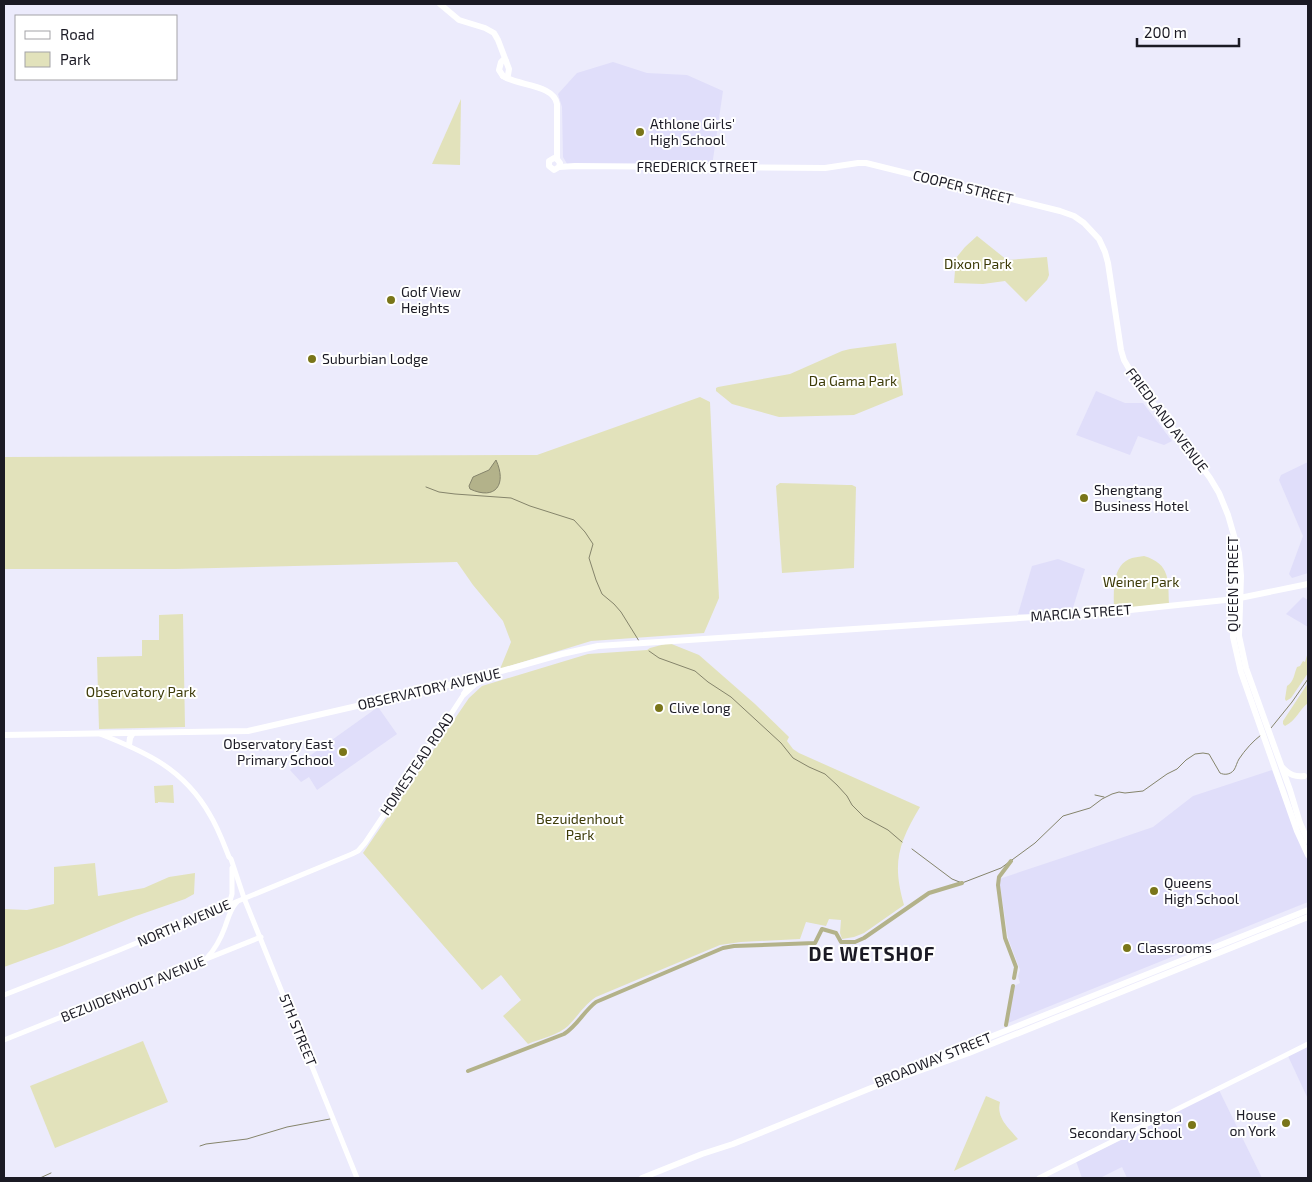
<svg xmlns="http://www.w3.org/2000/svg" width="1312" height="1182" font-family="'Exo 2',sans-serif">
<rect width="100%" height="100%" fill="#ecebfc"/>
<!-- built -->
<g fill="#e0defa">
<path d="M613,62L647,73L687,75L723,91L712,166L569,167L563,157L562,107L558,94L577,73Z"/>
<path d="M1096,391L1125,403H1143L1172,441L1164,445L1138,436L1130,455L1076,435Z"/>
<path d="M1308,462V573L1292,578L1289,574L1303,536L1279,480L1281,475Z"/>
<path d="M1058,559L1085,569L1071,614H1018L1032,566Z"/>
<path d="M1303,597L1308,600V627L1286,614Z"/>
<path d="M378,707L397,734L317,790L309,777L301,782L290,770Z"/>
<path d="M1272,770L1308,862V902L1008,1023L1014,986L1020,983L1018,976L1020,970L1008,938L999,879L1065,857L1153,827L1193,796Z"/>
<path d="M1308,1046V1099L1288,1056Z"/>
<path d="M1218,1088L1262,1178H1127L1122,1167L1100,1178H1082L1076,1161Z"/>
</g>
<!-- green -->
<g fill="#e2e2bb">
<path d="M461,99L460,165L432,164Z"/>
<path d="M977,236L1007,260L1047,257L1049,275L1047,280L1026,302L1005,281L983,284L954,283L956,258L965,247Z"/>
<path d="M896,343L903,395L854,415L779,417L732,404L716,391V388L718,387L790,374L842,351L850,349Z"/>
<path d="M700,397L710,402L719,598L704,633L591,641L500,669L511,642L503,621L473,585L457,562L176,569H4V457L537,455Z"/>
<path d="M780,483L847,485H852L856,487L854,568L782,573L776,486Z"/>
<path d="M1144,556C1171,564 1168,581 1169,604L1114,610C1114,592 1111,565 1132,558C1135,557 1140,557 1144,556Z"/>
<path d="M183,614L185,727L99,729L97,657L142,656V640H159V615Z"/>
<path d="M669,643L699,655L755,704L789,737L787,741L793,749L799,753L920,807C898,844 892,863 904,905L864,933L854,937L842,939L840,933L841,920L829,919L826,926L806,922L800,939L741,942L720,945L596,997C584,1005 578,1016 568,1026C560,1034 540,1039 528,1044L503,1016L521,1000L501,975L482,990L363,853L469,698L482,686L588,654L647,650L650,648Z"/>
<path d="M1308,652V673L1291,698L1286,701L1285,699L1287,686C1294,682 1294,674 1297,667L1300,666L1303,661L1305,662Z"/>
<path d="M1308,683V703C1299,710 1296,721 1285,726L1283,724V721Z"/>
<path d="M173,785L174,803L158,802V803H155L154,786Z"/>
<path d="M95,863L98,896L144,888L169,877L195,873L194,894L185,899L136,916L62,946L4,967V909L27,910L54,904V867Z"/>
<path d="M143,1041L168,1102L55,1148L30,1086Z"/>
<path d="M986,1096L1000,1102C996,1118 1009,1128 1018,1139L954,1171Z"/>
</g>
<!-- water -->
<path fill="#b3b28a" stroke="#85846b" d="M496,460C507,484 496,501 470,489L469,486L473,477L489,470Z"/>
<g fill="none" stroke-linecap="round" stroke-linejoin="round">
<!-- stream -->
<g stroke="#85846b" stroke-width="1">
<path d="M426,487L439,492L455,494L511,498L530,506L574,520L585,532L593,544L589,558L596,580L602,594L614,604L621,612L639,641"/>
<path d="M649,651L659,658L695,671L708,682L731,697L781,743L793,758L809,767L825,774L837,785L847,796L852,805L864,817L888,830L902,842"/>
<path d="M1271,728L1292,702L1308,679"/>
<path d="M1095,795L1104,797"/>
<path d="M912,849L952,879L962,883L1001,868L1035,843L1063,816L1090,808L1102,799L1112,794L1119,792L1125,793L1143,791L1167,774L1177,769L1186,760L1195,754L1203,753L1209,754L1220,773C1224,775 1230,775 1234,770C1236,767 1237,762 1239,759C1245,750 1253,741 1261,735"/>
<path d="M200,1146L206,1144L247,1139L287,1127L330,1119"/>
<path d="M40,1178L51,1173"/>
</g>
<!-- canal -->
<g stroke="#b3b28a" stroke-width="4">
<path d="M1011,861L999,877L998,885L1005,938L1016,967L1014,978"/>
<path d="M1006,1025L1013,986"/>
<path d="M468,1071L564,1034C577,1026 584,1011 596,1002L723,948L734,946L815,943L822,929L836,933L841,942H855L864,938L929,893L962,883"/>
</g>
<!-- minor -->
<g stroke="#fff" stroke-width="5">
<path d="M100,734C146,752 184,769 210,815C218,828 223,842 229,857L231,859L244,898L357,1178"/>
<path d="M229,904L232,894V868"/>
<path d="M207,958C215,949 221,938 225,927C228,919 230,909 237,902"/>
<path d="M4,995L117,951L352,854L358,851L365,843L453,711L464,694L470,680"/>
<path d="M4,1040L261,937"/>
<path d="M1039,1178L1308,1044"/>
</g>
<!-- major -->
<g stroke="#fff" stroke-width="6">
<path d="M440,4L459,20L485,28L494,33L498,40L506,61"/>
<path d="M503,60L506,61L509,69L508,75L506,77L503,76L499,70L501,62Z"/>
<path d="M503,76C517,86 554,84 557,104V159"/>
<path d="M559,167L560,163L557,159L554,158L549,161V166L554,170L559,167L575,166L825,168L858,163H866L1060,211L1074,216L1084,223L1099,239L1105,252L1108,263L1121,350L1124,360L1138,384L1194,456L1210,478L1219,493L1228,515L1239,553L1241,576L1239,636L1246,668L1290,790L1300,823L1308,841"/>
<path d="M1234,543L1236,581L1233,637L1241,672L1297,831L1308,855"/>
<path d="M464,694L475,684L483,680"/>
<path d="M4,735L248,731L470,680L562,654L598,646L1111,612L1235,599L1308,584"/>
<path d="M129,745L130,738L133,733"/>
<path d="M1283,768C1290,775 1295,777 1304,776"/>
<path d="M895,1075L1308,910"/>
<path d="M642,1178L702,1154L733,1144L871,1088L969,1053L1308,917"/>
</g>
</g>
<!-- markers -->
<g fill="#797519" stroke="#fff" stroke-width="2">
<circle cx="640" cy="132" r="5"/>
<circle cx="391" cy="300" r="5"/>
<circle cx="312" cy="359" r="5"/>
<circle cx="1084" cy="498" r="5"/>
<circle cx="659" cy="708" r="5"/>
<circle cx="343" cy="752" r="5"/>
<circle cx="1154" cy="891" r="5"/>
<circle cx="1127" cy="948" r="5"/>
<circle cx="1286" cy="1123" r="5"/>
<circle cx="1192" cy="1125" r="5"/>
</g>
<g text-anchor="middle" stroke-width="4" stroke-linejoin="round" paint-order="stroke">
<!-- poi labels -->
<g font-size="14" fill="#1b1a24" stroke="#fff" text-anchor="start">
<text x="650" y="129">Athlone Girls'<tspan x="650" dy="16">High School</tspan></text>
<text x="401" y="297">Golf View<tspan x="401" dy="16">Heights</tspan></text>
<text x="322" y="364">Suburbian Lodge</text>
<text x="1094" y="495">Shengtang<tspan x="1094" dy="16">Business Hotel</tspan></text>
<text x="669" y="713">Clive long</text>
<text x="333" y="749" text-anchor="end">Observatory East<tspan x="333" dy="16">Primary School</tspan></text>
<text x="1164" y="888">Queens<tspan x="1164" dy="16">High School</tspan></text>
<text x="1137" y="953">Classrooms</text>
<text x="1276" y="1120" text-anchor="end">House<tspan x="1276" dy="16">on York</tspan></text>
<text x="1182" y="1122" text-anchor="end">Kensington<tspan x="1182" dy="16">Secondary School</tspan></text>
</g>
<!-- street labels -->
<g font-size="14" fill="#1b1a24" stroke="#fff">
<text x="697" y="172">FREDERICK STREET</text>
<text transform="translate(963 187) rotate(14)" y="5">COOPER STREET</text>
<text transform="translate(1167 420) rotate(53)" y="5">FRIEDLAND AVENUE</text>
<text transform="translate(1233 584) rotate(-90)" y="5">QUEEN STREET</text>
<text transform="translate(1081 613) rotate(-4)" y="5">MARCIA STREET</text>
<text transform="translate(429 689) rotate(-13)" y="5">OBSERVATORY AVENUE</text>
<text transform="translate(417 764) rotate(-56)" y="5">HOMESTEAD ROAD</text>
<text transform="translate(184 923) rotate(-23)" y="5">NORTH AVENUE</text>
<text transform="translate(133 989) rotate(-22)" y="5">BEZUIDENHOUT AVENUE</text>
<text transform="translate(298 1030) rotate(68)" y="5">5TH STREET</text>
<text transform="translate(933 1060) rotate(-22)" y="5">BROADWAY STREET</text>
</g>
<!-- park labels -->
<g font-size="14" fill="#3d3b08" stroke="#fff">
<text x="978" y="269">Dixon Park</text>
<text x="853" y="386">Da Gama Park</text>
<text x="1141" y="587">Weiner Park</text>
<text x="141" y="697">Observatory Park</text>
<text x="580" y="824">Bezuidenhout<tspan x="580" dy="16">Park</tspan></text>
</g>
<!-- district labels -->
<g font-size="19" font-weight="bold" letter-spacing="1" fill="#1b1a24" stroke="#fff">
<text x="872" y="961">DE WETSHOF</text>
</g>
</g>
<!-- border -->
<rect width="1312" height="1182" fill="none" stroke="#1b1a24" stroke-width="10"/>
<!-- legend -->
<rect x="15" y="15" width="162" height="65" fill="#ffffff" stroke="#a4a3a7"/>
<rect x="25" y="31" width="25" height="8" fill="#ffffff" stroke="#a4a3a7"/>
<text x="60" y="40" font-size="15" fill="#1b1a24">Road</text>
<rect x="25" y="52" width="25" height="15" fill="#e2e2bb" stroke="#a4a3a7"/>
<text x="60" y="65" font-size="15" fill="#1b1a24">Park</text>
<!-- scale -->
<path d="M1137 38v8h102v-8" fill="none" stroke="#1b1a24" stroke-width="2.5"/>
<text x="1144" y="38" font-size="15" fill="#1b1a24" stroke="#ffffff" stroke-width="4" paint-order="stroke">200 m</text>
</svg>
